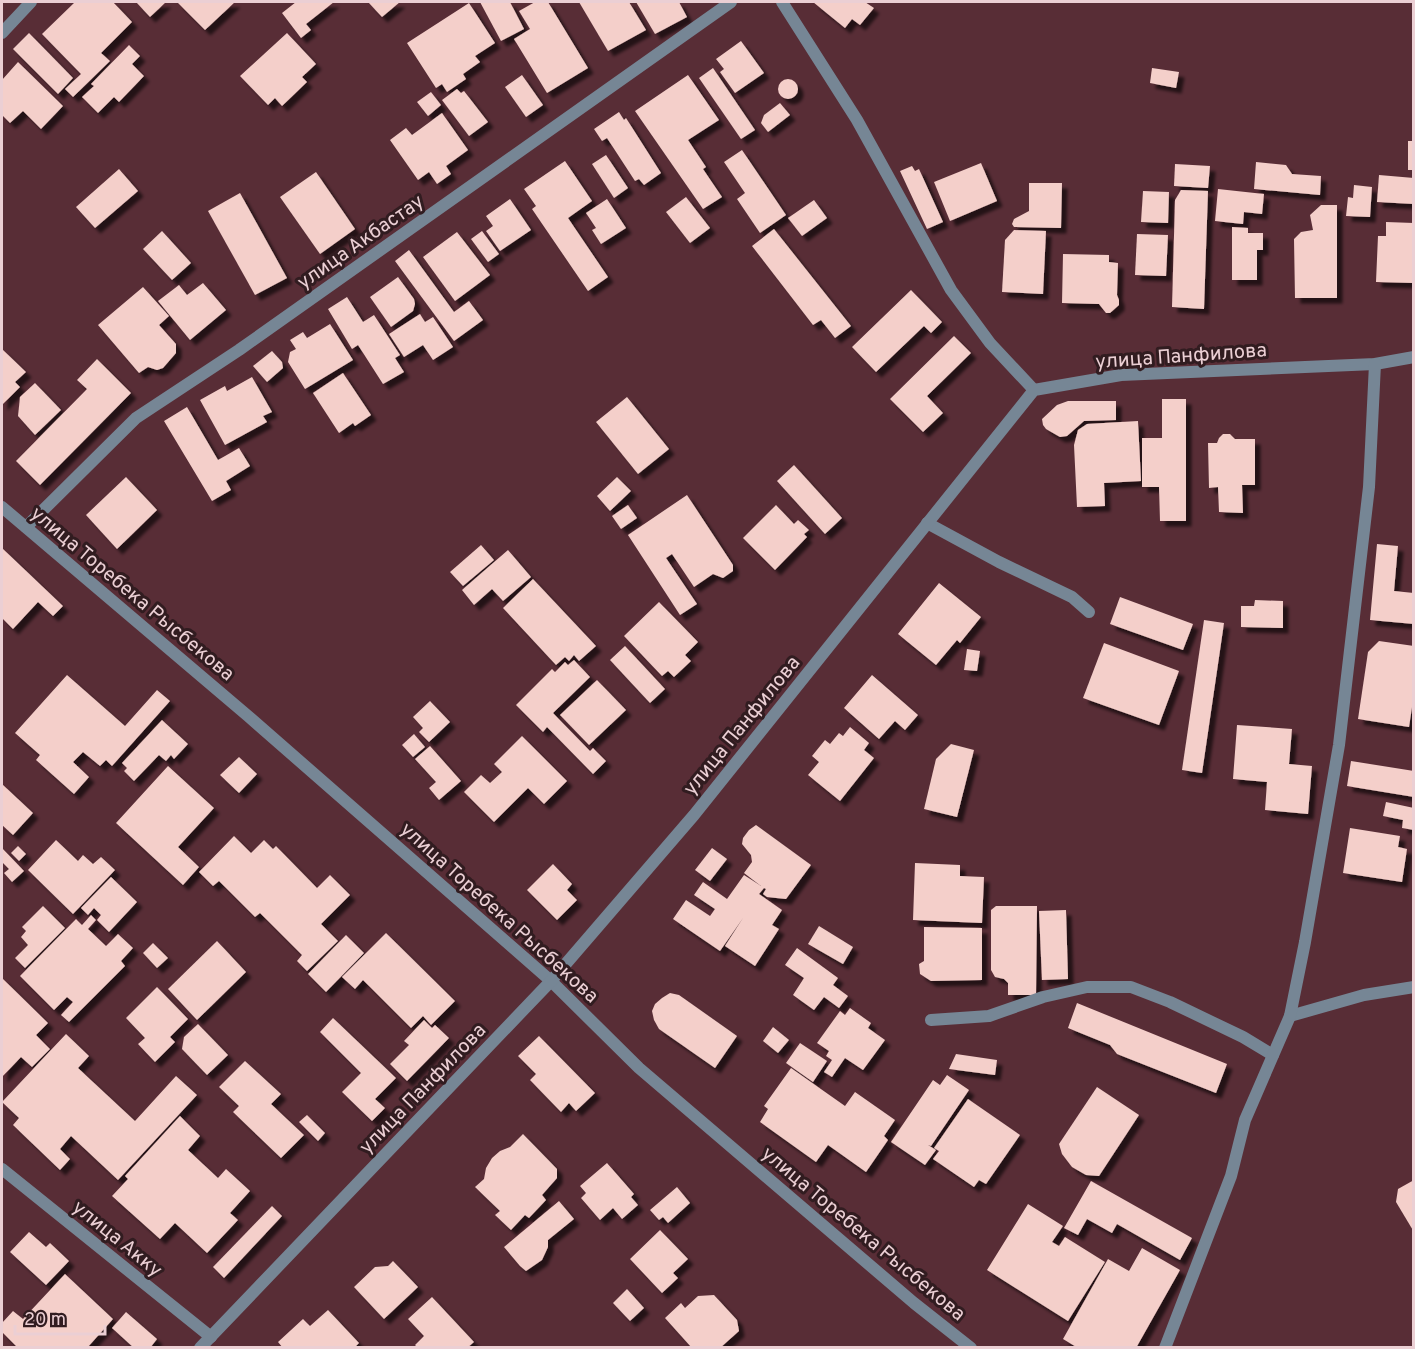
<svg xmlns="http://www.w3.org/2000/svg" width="1415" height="1349" font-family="Overpass,sans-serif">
<defs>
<filter id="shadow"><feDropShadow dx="5.5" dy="5.5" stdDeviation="1.5" flood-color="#0009"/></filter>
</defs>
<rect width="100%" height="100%" fill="#582d36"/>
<!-- building -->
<g fill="#f4cfca" filter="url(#shadow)">
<path d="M75,2H113L132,22L101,53L110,61L73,97L65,89L81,74L42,34Z"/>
<path d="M136,2H166L150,17Z"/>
<path d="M177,2H235L205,30Z"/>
<path d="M296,2H334L306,24L311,30L301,38L282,13Z"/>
<path d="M368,2H400L382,17Z"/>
<path d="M480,2H510L524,29L501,41Z"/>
<path d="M535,2H548L588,68L547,93L514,39L530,29L519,11Z"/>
<path d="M579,2H629L646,30L608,51Z"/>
<path d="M636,2H679L687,17L655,34Z"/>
<path d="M813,2H865L874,8L860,25L852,19L845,28Z"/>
<path d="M469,3L495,43L475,56L480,62L463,74L466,79L447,92L442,84L436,88L407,43Z"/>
<path d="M29,33L73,78L58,94L13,49Z"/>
<path d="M287,33L316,64L302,77L307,82L282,106L275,98L268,105L240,76Z"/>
<path d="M741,41L764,73L735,93L720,72L724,69L716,59Z"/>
<path d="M129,45L140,56L132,64L144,76L119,102L114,97L98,113L82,97L94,86L91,84Z"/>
<path d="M18,62L63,106L41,129L23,111L10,123L2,115V80Z"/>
<path d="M713,68L755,130L741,139L699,78Z"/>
<path d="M1152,68L1179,72L1176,88L1150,83Z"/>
<path d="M522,75L543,105L526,117L505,87Z"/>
<path d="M688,75L719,120L688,140L706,167L703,169L722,197L703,209L635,111Z"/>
<circle cx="788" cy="89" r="10"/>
<path d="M457,89L461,93L464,91L488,122L469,136L442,100Z"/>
<path d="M431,92L441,105L428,116L417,102Z"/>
<path d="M780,103L790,115L768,132L761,123L764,115Z"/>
<path d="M619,112L624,120L626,118L661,173L644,185L639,179L635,181L607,138L602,141L594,129Z"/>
<path d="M442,113L468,150L446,166L451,174L437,184L429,172L418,180L390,140L406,128L412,135Z"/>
<rect x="1408" y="141" width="6" height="29"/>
<path d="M742,150L786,215L760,233L737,199L745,193L724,162Z"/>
<path d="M606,155L628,188L614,198L592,164Z"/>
<path d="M565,161L592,201L568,218L608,277L588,291L532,209L536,206L524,189Z"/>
<path d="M1256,162L1286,165L1292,174L1321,176L1320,195L1254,189Z"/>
<path d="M981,163L997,201L950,221L934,182Z"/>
<path d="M1175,164L1210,166L1208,188L1174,186Z"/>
<path d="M912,166L915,171L919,169L943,222L927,229L900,171Z"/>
<path d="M119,169L138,191L95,228L76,207Z"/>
<path d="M316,172L355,229L320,254L280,197Z"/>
<path d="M1379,175L1414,178V204L1377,202Z"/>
<path d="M1029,183H1062L1061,228L1014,227L1012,224L1014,219L1029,211Z"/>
<path d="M1354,185L1372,187L1370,217L1346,216L1348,197L1353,198Z"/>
<path d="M1218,189L1264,194L1262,214L1244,212L1243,224L1215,221Z"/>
<path d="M1181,190L1208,191L1204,309L1172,307L1175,200Z"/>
<path d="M1143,191L1169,192L1168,223L1141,222Z"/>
<path d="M240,193L287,278L255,295L208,211Z"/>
<path d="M686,197L710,228L690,243L666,212Z"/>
<path d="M510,199L531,230L500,251L486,231L493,226L486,216Z"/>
<path d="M607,199L626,228L601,244L592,230L596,228L586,213Z"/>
<path d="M814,200L827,218L802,236L788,218Z"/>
<path d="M1321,205H1337V298H1295L1294,239L1301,232L1313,230L1310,215Z"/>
<path d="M1386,222L1414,223V283L1376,282L1378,236H1386Z"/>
<path d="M1232,227L1248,228V233H1263V250H1257V280H1232Z"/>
<path d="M774,229L851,326L835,338L821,320L813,325L752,246Z"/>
<path d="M1014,230L1046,231L1043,294L1002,292L1005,240Z"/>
<path d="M162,231L191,263L172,280L143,249Z"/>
<path d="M482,231L499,254L488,262L471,239Z"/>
<path d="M457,232L490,275L455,301L423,257Z"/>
<path d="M1137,234L1168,235L1166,276L1135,275Z"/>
<path d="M409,250L454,312L469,301L483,320L454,341L395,261Z"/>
<path d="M1063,254L1109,255V262L1118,263L1117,295L1119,300V305L1110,313H1106L1099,304L1062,303Z"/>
<path d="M398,277L414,299L415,304L413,311L391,327L370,297Z"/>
<path d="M203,283L226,310L190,340L158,301L179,285L187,295Z"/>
<path d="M143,287L169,316L159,325L176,344V353L163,368L157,370L148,367L139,373L98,325Z"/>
<path d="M911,290L942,322L931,333L924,326L876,372L852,347Z"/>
<path d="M347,297L363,322L374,315L400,355L395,358L404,372L383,384L358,345L352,349L328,309Z"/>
<path d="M420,314L425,322L433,317L453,347L433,360L423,345L404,357L389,334Z"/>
<path d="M330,324L353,360L305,389L288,362L290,352L296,349L290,340L303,332L307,338Z"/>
<path d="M954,336L971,353L927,396L943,413L923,432L890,399Z"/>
<path d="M2,349L26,372L15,382L20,387L2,405Z"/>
<path d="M272,351L282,362L283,368L267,382L253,366Z"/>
<path d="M97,359L131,393L40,485L16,461L87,389L77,380Z"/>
<path d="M343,373L371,415L355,426L353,423L339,433L313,393Z"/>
<path d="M252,377L272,412L263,416L267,422L225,445L200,400L225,386L227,391Z"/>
<path d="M35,383L61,410L35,435L18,416L20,397Z"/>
<path d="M627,397L669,449L638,474L596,422Z"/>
<path d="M1162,399H1186V521H1160L1159,487H1142V438H1162Z"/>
<path d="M1068,401H1116V420L1084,421L1067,436L1060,437L1046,429L1043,425L1042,419L1057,405Z"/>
<path d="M187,407L218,460L239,448L250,466L226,481L231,490L212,501L164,421Z"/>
<path d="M1138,421L1141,481L1104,483L1105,506L1077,507L1074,445L1078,430L1087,424Z"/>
<path d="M1223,434H1230L1235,439H1255V485H1242L1243,513L1219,512L1218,487L1209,488L1208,443H1217L1219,438Z"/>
<path d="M794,465L842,518L825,534L777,481Z"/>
<path d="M126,477L157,510L117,549L86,515Z"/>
<path d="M617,477L631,491L610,511L597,496Z"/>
<path d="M687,495L733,565V571L723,578L713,574L694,587L672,554L666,558L697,604L680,615L628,535Z"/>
<path d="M628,505L637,518L621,529L612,516Z"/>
<path d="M776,505L794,524L798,520L809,530L804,534L807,537L775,570L743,538Z"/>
<path d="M1377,544L1398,546L1394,591L1414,593V624L1370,620Z"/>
<path d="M481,545L494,560L463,586L450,572Z"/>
<path d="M2,548L63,606L53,616L38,602L13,629L2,618Z"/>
<path d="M508,550L531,577L503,601L492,589L474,605L462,590Z"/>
<path d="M533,579L596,646L579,661L574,655L569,661L565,657L556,665L503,608Z"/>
<path d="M939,583L981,617L960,643L957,640L936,665L898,634Z"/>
<path d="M1120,597L1193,624L1183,650L1110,624Z"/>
<path d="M1255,600L1283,601V628L1241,627V606H1254Z"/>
<path d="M659,602L698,642L685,655L691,661L674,677L668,671L662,676L624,636Z"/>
<path d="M1204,620L1224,623L1202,773L1182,770Z"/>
<path d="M1379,641L1414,646V694L1409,727L1358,719L1368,652Z"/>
<path d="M1104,643L1179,671L1159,725L1083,698Z"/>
<path d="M625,646L665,689L650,703L610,660Z"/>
<path d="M967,649L980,651L977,671L964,670Z"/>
<path d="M574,660L590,677L553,713L590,751L593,748L606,761L593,774L547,727L543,732L516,705L552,669L555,672L565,662L568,665Z"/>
<path d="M67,675L125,726L157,690L170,701L112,766L106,760L100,766L83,752L73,762L89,777L74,794L36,760L40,755L15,733Z"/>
<path d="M872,675L918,715L905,730L895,721L879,739L844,708Z"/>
<path d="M597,680L626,710L589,745L560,715Z"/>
<path d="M430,701L450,722L429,742L419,732L423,728L413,717Z"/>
<path d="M162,720L188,744L174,759L171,755L166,761L159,755L134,781L124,771L127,768L122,763Z"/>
<path d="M1237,725L1292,729L1289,764L1312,766L1308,814L1265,810L1267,782L1233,779Z"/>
<path d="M850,727L869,743L864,750L874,758L840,801L808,775L819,762L812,756L825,740L830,744L839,733L843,736Z"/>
<path d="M414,734L425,747L413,757L402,745Z"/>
<path d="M522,736L567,781L544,804L528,788L494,822L464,792L481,775L490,783L502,772L494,764Z"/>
<path d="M951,744L974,750L957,817L924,809L936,759Z"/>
<path d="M430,746L461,781L439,800L429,788L436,782L415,759Z"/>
<path d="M239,757L257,774L239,793L220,775Z"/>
<path d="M1351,761L1414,771V797L1347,786Z"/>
<path d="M168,766L214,808L178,847L199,867L183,885L116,823Z"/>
<path d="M2,784L33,813L13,835L2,825Z"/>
<path d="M1386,802L1414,808V830L1402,828L1403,820L1383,816Z"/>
<path d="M756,825L811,865L786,899L767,897L763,894L766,889L764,888L759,894L782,910L772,925L779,929L755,966L725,946L743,918L720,951L673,919L686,900L710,916L715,909L694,895L703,882L727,899L744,875L761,886L744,873L752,862L751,855L742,844L743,838L749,830Z"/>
<path d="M1350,828L1400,836L1398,847L1407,849L1402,882L1343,873Z"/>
<path d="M234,836L251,853L264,840L273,849L276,846L317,888L330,875L350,895L321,924L338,941L307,971L297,961L302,955L260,913L255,917L219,881L213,886L199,872Z"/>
<path d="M56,840L78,861L83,855L93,864L101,857L115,870L73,914L28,870Z"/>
<path d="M18,846L26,854L19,861L11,853Z"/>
<path d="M2,848L24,871L12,882L4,873L9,869L2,862Z"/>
<path d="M712,848L727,859L710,881L695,870Z"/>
<path d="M915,863L960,865V876L984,877L982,923L913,920Z"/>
<path d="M553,864L572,884L567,890L577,900L557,920L527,890Z"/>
<path d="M111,877L137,902L109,932L97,920L101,915L94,908L88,915L81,908Z"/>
<path d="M43,906L65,928L25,968L15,958L28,945L21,937L26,931L22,927Z"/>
<path d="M996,906H1037L1036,995H1008V983L1004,979L995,977L991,970V910Z"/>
<path d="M1066,910L1068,979L1042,980L1039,911Z"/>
<path d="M91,915L96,920L88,929L106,946L118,934L133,948L121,961L125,966L69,1022L61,1015L73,1002L67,997L54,1010L20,976L76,919L82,925Z"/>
<path d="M819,926L853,947L843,964L808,944Z"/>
<path d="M924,927L982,928V980L931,981L920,974L919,964L924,961Z"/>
<path d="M386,933L455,1001L431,1025L423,1016L411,1028L363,980L355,989L342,977Z"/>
<path d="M346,935L364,953L326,992L308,974Z"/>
<path d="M217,941L246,972L197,1020L168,989Z"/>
<path d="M153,943L168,958L157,968L143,953Z"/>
<path d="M797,948L838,978L833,985L848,996L839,1008L824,997L814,1010L793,995L804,978L785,965Z"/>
<path d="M2,978L48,1023L36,1035L50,1049L32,1067L21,1057L2,1077Z"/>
<path d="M157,987L188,1019L170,1037L175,1042L155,1062L138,1044L145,1038L126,1018Z"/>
<path d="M670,993L679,995L737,1036L715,1068L659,1029L654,1020L652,1011L655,1004L662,998Z"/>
<path d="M1077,1003L1227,1064L1216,1093L1117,1054L1110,1045L1068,1028Z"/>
<path d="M850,1008L871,1023L868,1028L885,1040L863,1070L845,1058L832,1077L824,1072L832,1060L826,1056L829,1051L817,1043L840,1011L845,1015Z"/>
<path d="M333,1018L396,1078L375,1099L385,1108L372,1121L342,1092L361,1073L320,1032Z"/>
<path d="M424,1020L432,1028L435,1025L449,1038L407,1081L390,1064L409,1045L404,1041Z"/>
<path d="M198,1024L228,1055L207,1075L182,1049L184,1037Z"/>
<path d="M773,1027L789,1040L778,1053L763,1041Z"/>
<path d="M66,1034L89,1056L78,1068L135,1121L176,1076L197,1095L118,1180L71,1136L60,1149L70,1159L60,1170L13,1125L19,1118L2,1102Z"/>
<path d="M539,1036L595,1093L576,1111L569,1103L561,1112L530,1080L536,1074L518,1056Z"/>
<path d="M800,1043L827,1061L813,1082L786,1063Z"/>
<path d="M956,1054L997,1060L995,1075L949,1069Z"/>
<path d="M245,1061L281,1094L271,1104L304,1135L281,1158L233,1112L239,1106L219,1087Z"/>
<path d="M791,1068L845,1106L855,1092L895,1120L884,1136L888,1140L866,1172L828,1145L816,1162L760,1122L768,1109L764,1106Z"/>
<path d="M947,1075L969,1090L931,1146L928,1145L936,1150L925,1165L891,1142L933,1080L940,1085Z"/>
<path d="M1097,1087L1139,1115L1099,1176L1086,1175L1072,1167L1062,1154L1059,1144Z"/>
<path d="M968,1099L1020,1135L986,1184L979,1180L974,1187L933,1159L939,1151L934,1148Z"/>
<path d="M307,1115L325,1133L318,1141L299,1122Z"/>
<path d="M180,1116L200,1136L188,1150L218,1178L226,1169L250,1191L230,1213L238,1220L207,1253L175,1223L160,1239L112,1196L128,1179L125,1176Z"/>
<path d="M523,1134L557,1169V1178L542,1195L546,1200L529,1218L525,1215L511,1230L495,1215L500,1211L475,1187L484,1179L486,1168L492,1158L500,1151L510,1147Z"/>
<path d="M607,1163L634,1194L631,1197L638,1205L622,1219L613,1208L600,1220L581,1198L586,1193L580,1186Z"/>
<path d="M1414,1180V1232L1396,1202L1398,1189Z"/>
<path d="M1091,1181L1192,1238L1180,1260L1117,1224L1112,1233L1087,1219L1078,1235L1064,1228Z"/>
<path d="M677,1187L690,1203L668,1223L663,1217L659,1220L650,1210Z"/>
<path d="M559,1201L574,1219L548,1240V1247L542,1260L526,1271L520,1266L504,1247Z"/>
<path d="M1028,1204L1063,1226L1052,1242L1059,1246L1065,1237L1105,1262L1068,1321L987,1270Z"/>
<path d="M272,1206L282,1216L224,1278L213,1267Z"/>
<path d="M660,1230L688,1259L673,1273L678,1278L662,1293L630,1259Z"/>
<path d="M29,1232L46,1247L50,1243L69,1261L46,1285L10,1252Z"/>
<path d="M1142,1248L1180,1270L1136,1348H1078L1063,1339L1108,1259L1129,1271Z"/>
<path d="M393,1261L418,1287L384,1319L354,1287L375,1267L388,1266Z"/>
<path d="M65,1274L113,1319L87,1348H18L2,1332V1323L13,1311L23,1319Z"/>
<path d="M627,1289L644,1308L630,1321L613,1303Z"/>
<path d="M714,1295L737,1320L739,1331L720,1348H692L665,1318L681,1303L685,1308L698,1296Z"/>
<path d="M432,1297L474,1342L467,1348H418L415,1345L424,1336L408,1319Z"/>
<path d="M328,1310L359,1343L354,1348H283L278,1342L303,1319L310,1326Z"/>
<path d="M126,1312L157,1339L150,1348H134L112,1328Z"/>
</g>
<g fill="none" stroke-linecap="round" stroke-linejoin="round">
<!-- lane -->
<path stroke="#768695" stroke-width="12" d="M927,523L999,562L1072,597L1089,612"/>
<!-- street -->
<g stroke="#768695" stroke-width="12">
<path d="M782,2L857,120L951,290L990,343L1034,390"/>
<path d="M2,33L31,2"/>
<path d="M2,507L248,716L551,981L639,1068L914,1303L971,1348"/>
<path d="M26,527L136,418L239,350L731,2"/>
<path d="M1290,1016L1364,995L1414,987"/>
<path d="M931,1020L989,1016L1043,997L1087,987H1131L1170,1002L1243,1037L1273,1055"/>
<path d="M2,1169L211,1337"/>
<path d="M200,1348L551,981L694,815L1034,390L1121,375L1375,364L1414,357"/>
<path d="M1165,1348L1231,1176L1245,1120L1290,1016L1305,942L1339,745L1369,487L1375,364"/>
</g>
</g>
<g text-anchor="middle" stroke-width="6" stroke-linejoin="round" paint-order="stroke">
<!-- street labels -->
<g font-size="20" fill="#ebcfd4" stroke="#311c20">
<text transform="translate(360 241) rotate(-35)" y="7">улица Акбастау</text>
<text transform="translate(1181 355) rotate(-4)" y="7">улица Панфилова</text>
<text transform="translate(133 593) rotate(40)" y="7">улица Торебека Рысбекова</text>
<text transform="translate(741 725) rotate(-51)" y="7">улица Панфилова</text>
<text transform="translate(500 912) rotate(42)" y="7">улица Торебека Рысбекова</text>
<text transform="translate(422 1088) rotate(-46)" y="7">улица Панфилова</text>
<text transform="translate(864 1233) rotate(40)" y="7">улица Торебека Рысбекова</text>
<text transform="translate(118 1238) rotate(39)" y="7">улица Акку</text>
</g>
</g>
<!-- border -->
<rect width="1415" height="1349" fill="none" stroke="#ebcfd4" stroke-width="6"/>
<!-- scale -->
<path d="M15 1325v9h90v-9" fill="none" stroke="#ebcfd4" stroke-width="3"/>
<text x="24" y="1325" font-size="18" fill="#ebcfd4" stroke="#311c20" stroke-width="4.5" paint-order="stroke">20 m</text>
</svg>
